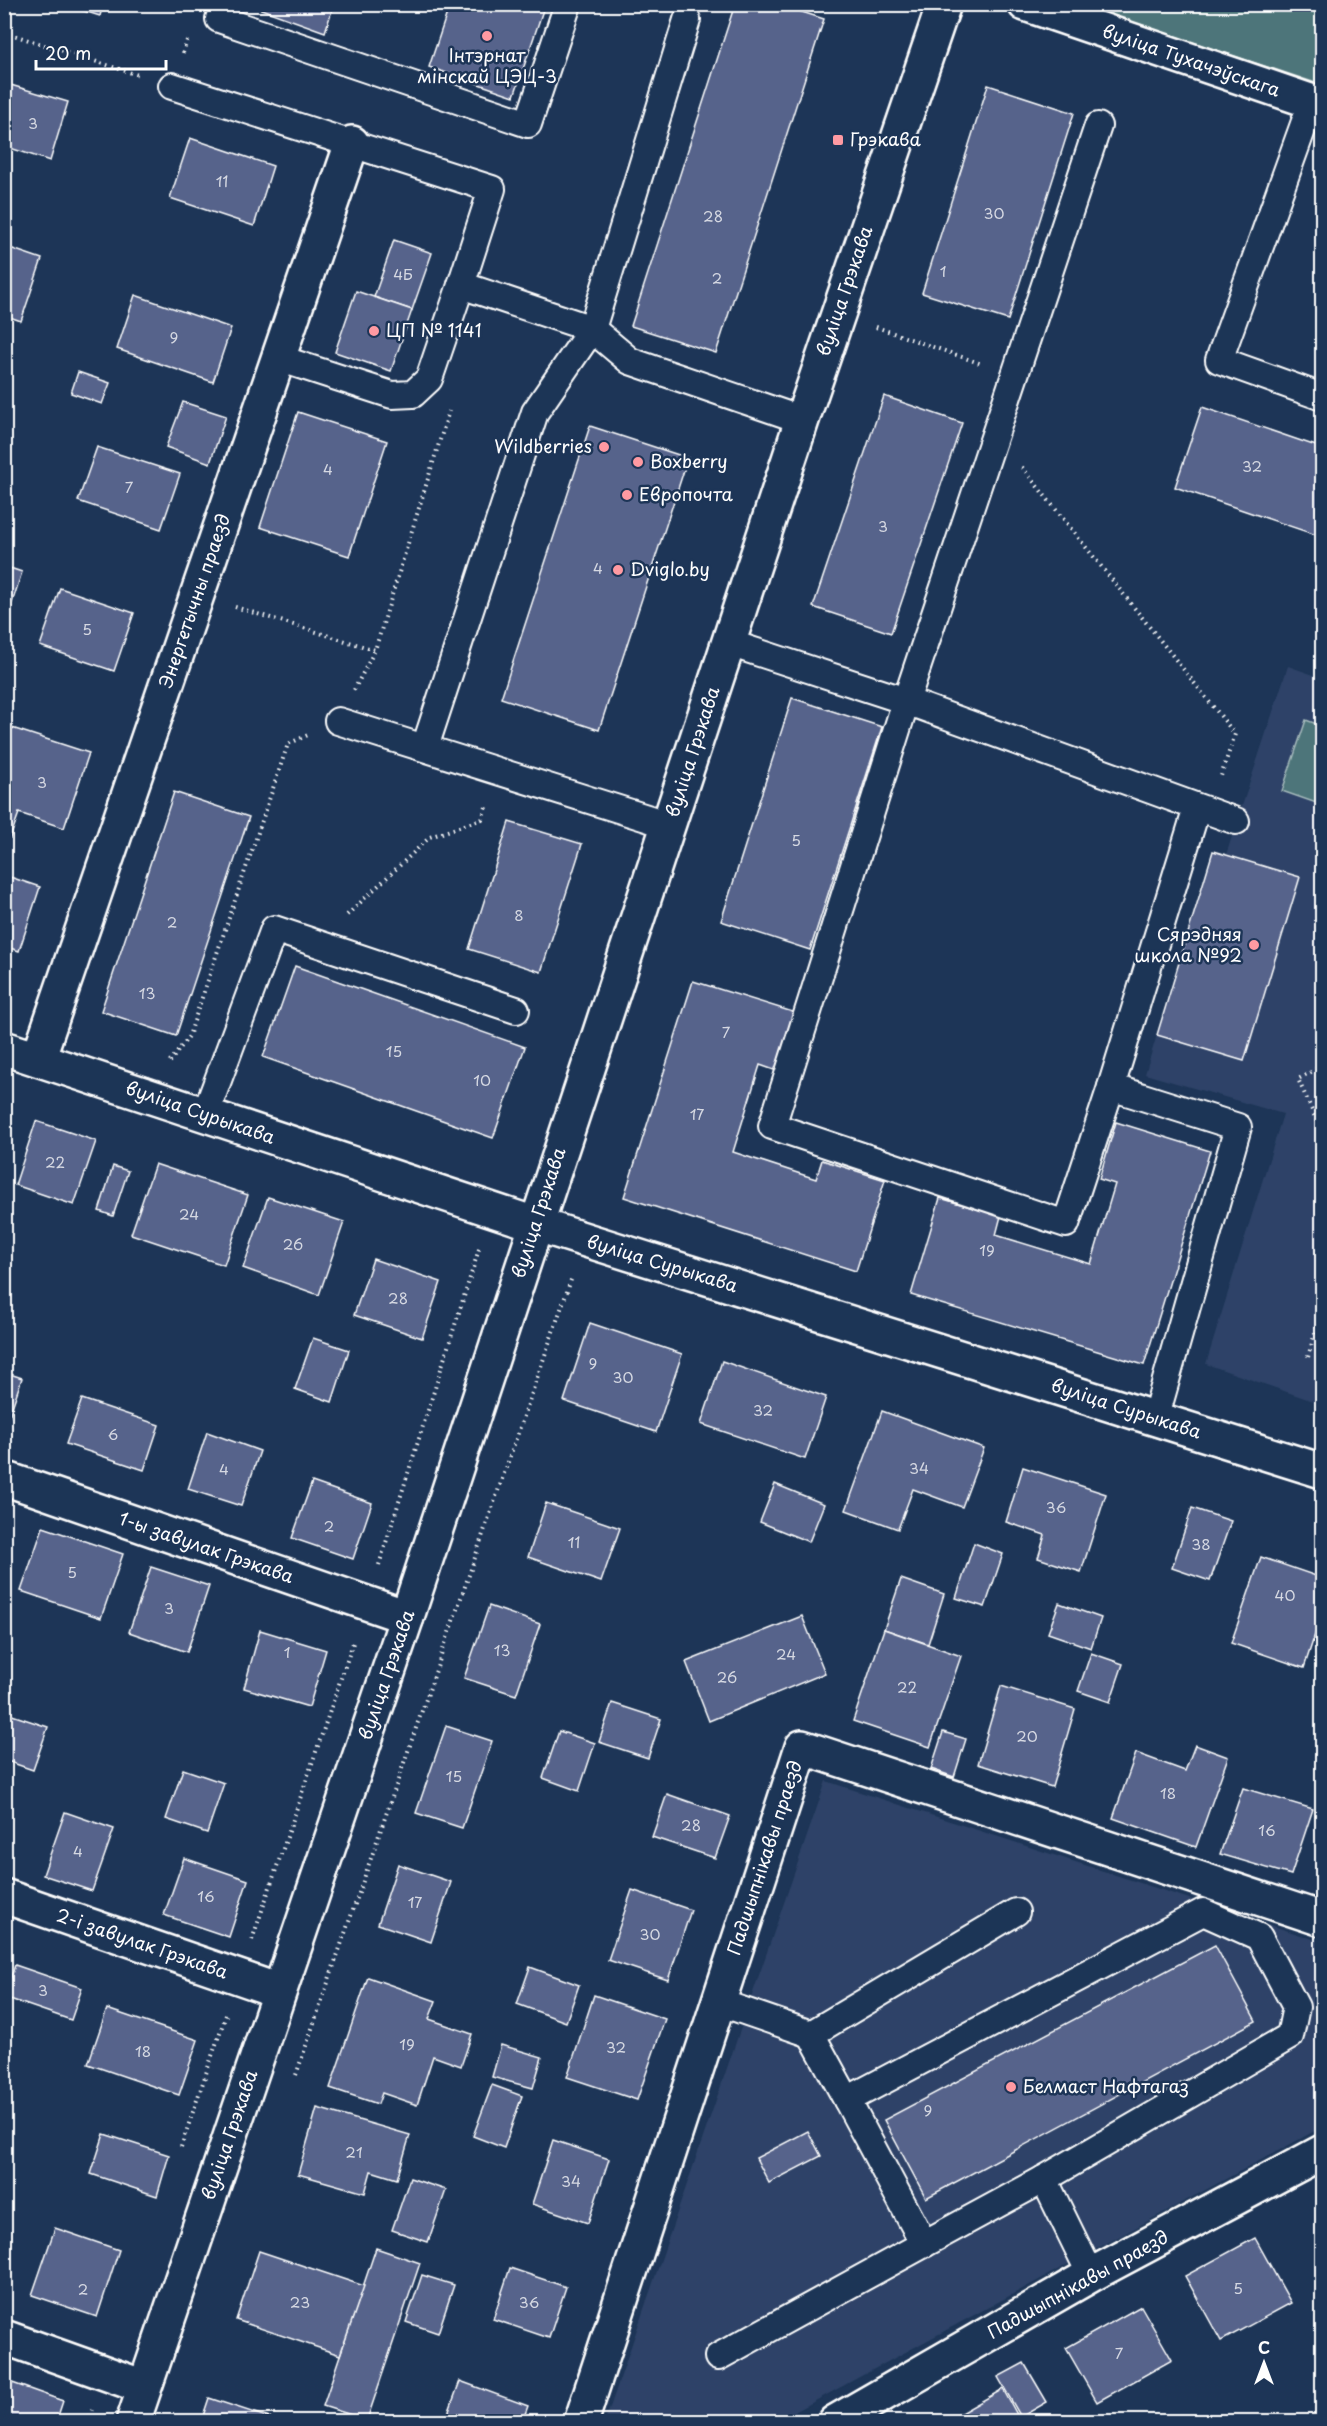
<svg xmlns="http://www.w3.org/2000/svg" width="1327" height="2426" font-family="'Playpen Sans',sans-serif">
<rect width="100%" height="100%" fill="#1d3557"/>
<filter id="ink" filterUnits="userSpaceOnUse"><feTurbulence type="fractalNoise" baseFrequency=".0167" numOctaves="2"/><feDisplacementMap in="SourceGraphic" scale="12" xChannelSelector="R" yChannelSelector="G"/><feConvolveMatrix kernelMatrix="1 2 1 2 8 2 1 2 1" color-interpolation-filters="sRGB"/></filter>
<g filter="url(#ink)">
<!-- built -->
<g fill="#2e4367">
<path d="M1288,666L1322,678V1404L1206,1364L1283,1114L1145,1074L1213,851L1226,855Z"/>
<path d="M826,1781L1322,1942V2127L778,2421L605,2422Z"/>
</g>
<!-- green -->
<g fill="#4d757a" stroke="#a6babc" stroke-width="1.5">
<path d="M1081,5H1322V85Z"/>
<path d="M1306,720L1322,726V805L1282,791Z"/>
</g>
<!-- building -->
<g fill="#56638b" stroke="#fff" stroke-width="1.5">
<path d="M62,4H103L100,16Z"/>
<path d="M247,4H334L325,32Z"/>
<path d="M450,4H545L514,96L429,67Z"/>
<path d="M735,4H777L824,19L716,353L631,326Z"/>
<path d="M4,83L68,102L50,161L4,146Z"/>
<path d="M988,85L1074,113L1008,320L922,293Z"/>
<path d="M190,138L273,166L254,226L170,198Z"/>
<path d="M394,240L432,253L412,310L374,297Z"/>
<path d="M4,246L42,259L21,321L4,315Z"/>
<path d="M356,291L412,310L391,371L335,352Z"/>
<path d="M135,295L231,328L213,382L117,349Z"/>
<path d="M78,372L110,383L102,404L71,393Z"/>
<path d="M884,396L962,423L891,633L813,607Z"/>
<path d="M183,402L226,416L210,463L166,447Z"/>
<path d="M1202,407L1322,448V537L1175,487Z"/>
<path d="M298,412L387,441L349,556L260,527Z"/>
<path d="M590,426L688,458L599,730L501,698Z"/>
<path d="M97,447L180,474L161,529L78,501Z"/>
<path d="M4,566L22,572L12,603L4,600Z"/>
<path d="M60,588L134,613L114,671L40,646Z"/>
<path d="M792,698L882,727L810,950L721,921Z"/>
<path d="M9,727L89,753L64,828L19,813L10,838L4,836V740Z"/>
<path d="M174,792L249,817L176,1036L101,1011Z"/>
<path d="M509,822L582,844L541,972L469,949Z"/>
<path d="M1213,851L1300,877L1244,1061L1157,1035Z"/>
<path d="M4,875L40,887L19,951L4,946Z"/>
<path d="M295,966L525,1047L493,1138L263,1057Z"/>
<path d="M693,981L796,1013L777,1071L760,1065L733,1152L816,1179L822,1160L885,1180L856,1271L624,1197Z"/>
<path d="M36,1121L96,1141L74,1205L15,1185Z"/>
<path d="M1116,1122L1210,1151L1144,1365L911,1295L940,1198L1001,1216L996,1235L1091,1264L1115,1184L1099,1179Z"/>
<path d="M155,1164L248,1195L224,1265L131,1234Z"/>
<path d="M113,1166L128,1171L113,1216L99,1211Z"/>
<path d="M268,1197L344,1222L319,1295L243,1268Z"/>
<path d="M373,1259L441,1282L422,1338L354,1315Z"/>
<path d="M590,1323L682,1354L656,1432L564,1401Z"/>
<path d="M313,1338L349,1350L332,1402L295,1389Z"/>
<path d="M722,1361L826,1397L805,1459L701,1424Z"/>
<path d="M4,1372L22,1378L6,1425H4Z"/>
<path d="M82,1399L159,1425L144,1470L66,1444Z"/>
<path d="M882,1411L984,1448L962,1507L913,1489L898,1529L846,1510Z"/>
<path d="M207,1432L260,1451L241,1506L188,1489Z"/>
<path d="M1023,1467L1106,1494L1081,1572L1038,1558L1045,1535L1006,1522Z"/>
<path d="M312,1482L372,1503L353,1559L292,1538Z"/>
<path d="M775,1484L824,1504L809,1542L760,1522Z"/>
<path d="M546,1503L620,1528L601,1582L528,1557Z"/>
<path d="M1192,1508L1231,1521L1210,1581L1172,1568Z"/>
<path d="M43,1527L123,1554L101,1618L21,1591Z"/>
<path d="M974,1543L1003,1554L985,1607L956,1598Z"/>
<path d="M1261,1557L1322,1578V1613L1304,1668L1231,1643Z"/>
<path d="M151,1567L209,1586L187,1652L129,1632Z"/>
<path d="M901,1579L944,1594L928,1644L884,1629Z"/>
<path d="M1059,1603L1101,1618L1091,1648L1048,1633Z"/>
<path d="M489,1606L540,1624L516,1695L464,1678Z"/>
<path d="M802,1616L825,1673L709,1721L686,1662Z"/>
<path d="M884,1629L961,1656L930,1747L853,1721Z"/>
<path d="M260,1630L326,1650L309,1707L244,1688Z"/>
<path d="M1091,1653L1123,1664L1110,1702L1078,1691Z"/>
<path d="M1001,1686L1075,1709L1052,1787L978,1764Z"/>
<path d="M612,1703L661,1719L648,1758L599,1742Z"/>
<path d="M9,1714L48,1727L33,1770L4,1760V1727Z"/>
<path d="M446,1726L492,1741L462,1828L416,1813Z"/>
<path d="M559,1731L595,1743L579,1791L543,1778Z"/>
<path d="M943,1732L966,1739L954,1777L931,1769Z"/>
<path d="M1195,1745L1228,1757L1196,1847L1113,1818L1136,1753L1185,1771Z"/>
<path d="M183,1769L224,1783L207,1833L166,1819Z"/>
<path d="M1243,1788L1313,1809L1291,1875L1220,1854Z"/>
<path d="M667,1794L730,1816L715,1858L652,1837Z"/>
<path d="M65,1812L114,1829L92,1891L43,1875Z"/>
<path d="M184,1858L248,1880L229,1937L164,1915Z"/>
<path d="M398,1864L451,1882L431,1942L378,1924Z"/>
<path d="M632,1890L691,1910L668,1980L608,1960Z"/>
<path d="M1215,1945L1256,2021L926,2198L884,2120Z"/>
<path d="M15,1965L82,1988L71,2020L4,1997Z"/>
<path d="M530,1967L579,1985L566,2022L517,2004Z"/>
<path d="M368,1977L436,2001L429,2019L472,2034L461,2066L433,2056L417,2105L382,2093L378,2104L330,2088Z"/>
<path d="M594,1995L665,2019L637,2100L567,2077Z"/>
<path d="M107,2009L198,2040L179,2095L88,2064Z"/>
<path d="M501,2045L542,2057L533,2088L492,2077Z"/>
<path d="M492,2085L522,2096L504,2148L473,2136Z"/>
<path d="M317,2108L410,2135L397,2179L371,2171L365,2193L298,2174Z"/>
<path d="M808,2131L821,2156L769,2183L756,2158Z"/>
<path d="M104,2134L169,2155L157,2196L91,2174Z"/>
<path d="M553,2140L609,2159L588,2223L532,2204Z"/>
<path d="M410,2178L446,2190L428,2242L392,2230Z"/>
<path d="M4,2202L9,2204L4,2218Z"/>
<path d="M55,2228L119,2250L97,2317L32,2295Z"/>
<path d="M1255,2238L1291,2303L1221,2341L1185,2276Z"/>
<path d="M376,2248L420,2263L367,2420L323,2406Z"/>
<path d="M259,2251L364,2286L340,2355L236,2320Z"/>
<path d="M510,2268L566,2287L549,2338L493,2319Z"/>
<path d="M422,2275L454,2285L438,2333L406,2322Z"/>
<path d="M1141,2306L1172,2360L1097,2402L1066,2348Z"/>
<path d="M1024,2363L1047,2402L1021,2417L998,2377Z"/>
<path d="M4,2380L63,2401L56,2422H4Z"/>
<path d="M460,2381L528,2406L522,2422H445Z"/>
<path d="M1003,2389L1021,2422H945Z"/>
<path d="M209,2398L273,2419L272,2422H201Z"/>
</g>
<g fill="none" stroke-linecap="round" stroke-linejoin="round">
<!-- service casing -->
<g stroke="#fff" stroke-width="30">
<g id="service">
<path d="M224,4L219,19L528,124L568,4"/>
<path d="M172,86L492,189L461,285L592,329L630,361L802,420"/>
<path d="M1312,102L1219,360L1322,397"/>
<path d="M278,358L392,395L413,394L429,379L461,285"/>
<path d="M729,643L906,701L1098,126"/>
<path d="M338,721L669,825"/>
<path d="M425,747L535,412L592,329L687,20"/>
<path d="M1111,1087L1197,808"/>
<path d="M205,1115L274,929L516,1010"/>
<path d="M1155,1419L1238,1127L1111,1087L1066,1224L772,1126L906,701L1236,821"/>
<path d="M1203,1912L1259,1937L1296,2007L1290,2036L1044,2179L924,2244L847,2100Z"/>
<path d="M718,2002L811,2034"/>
<path d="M847,2100L811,2034L1016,1912"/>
<path d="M1044,2179L1091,2275"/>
<path d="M718,2357L924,2244"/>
</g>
</g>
<!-- minor casing -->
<g stroke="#fff" stroke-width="38">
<g id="minor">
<path d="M4,1048L535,1224L1322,1471"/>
<path d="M38,1059L352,143"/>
<path d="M4,1478L407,1617"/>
<path d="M4,1896L279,1991"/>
<path d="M4,2337L144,2387"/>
<path d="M581,2422L802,1747L1322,1919"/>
<path d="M835,2422L1091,2275L1322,2152"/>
</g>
</g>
<!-- tertiary casing -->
<g stroke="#fff" stroke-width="38">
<path id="tertiary" d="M133,2422L407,1617L802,420L944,4"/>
</g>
<!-- secondary casing -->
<g stroke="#fff" stroke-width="38">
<path id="secondary" d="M1025,4L1322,105"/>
</g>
<!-- path -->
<g stroke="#fff" stroke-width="4" stroke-dasharray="1.5 4.5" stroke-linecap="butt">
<path d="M4,32L138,75"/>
<path d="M183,53L188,37"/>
<path d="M876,327L982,364"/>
<path d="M1022,467L1235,734L1220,779"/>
<path d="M235,607L375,650L449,411"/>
<path d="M354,690L375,650"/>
<path d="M347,915L430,837L482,819L487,804"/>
<path d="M170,1062L189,1036L288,744L308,735"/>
<path d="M1322,1066L1298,1079L1322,1133"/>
<path d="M1308,1357L1322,1308"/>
<path d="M379,1565L480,1246"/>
<path d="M252,1940L354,1640"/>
<path d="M296,2075L572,1277"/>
<path d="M181,2147L226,2015"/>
<path d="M88,2422L92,2410"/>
</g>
<!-- service -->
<use href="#service" stroke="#1d3557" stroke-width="26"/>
<!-- minor -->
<use href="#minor" stroke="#1d3557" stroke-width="33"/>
<!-- tertiary -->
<use href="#tertiary" stroke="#1d3557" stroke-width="33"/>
<!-- secondary -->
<use href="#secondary" stroke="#1d3557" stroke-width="33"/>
</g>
</g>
<!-- markers -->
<g fill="#ff9aa2" stroke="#1d3557" stroke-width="2">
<circle cx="487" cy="36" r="6"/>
<rect x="832" y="134" width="12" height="12" rx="3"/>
<circle cx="374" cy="331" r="6"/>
<circle cx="604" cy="447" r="6"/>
<circle cx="638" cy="462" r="6"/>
<circle cx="627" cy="495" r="6"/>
<circle cx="618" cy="570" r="6"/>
<circle cx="1254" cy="945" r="6"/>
<circle cx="1011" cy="2087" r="6"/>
</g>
<g text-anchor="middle" stroke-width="5" stroke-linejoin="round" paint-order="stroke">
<!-- number labels -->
<g font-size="15" fill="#d5d8e2">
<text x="33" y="129">3</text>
<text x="222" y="187">11</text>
<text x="994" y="219">30</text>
<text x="713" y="222">28</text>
<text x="943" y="277">1</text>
<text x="403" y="280">4Б</text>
<text x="717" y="284">2</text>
<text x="174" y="343">9</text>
<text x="1252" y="472">32</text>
<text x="328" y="475">4</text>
<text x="129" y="493">7</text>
<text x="883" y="532">3</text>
<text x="598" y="574">4</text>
<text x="87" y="635">5</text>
<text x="42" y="788">3</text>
<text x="796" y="846">5</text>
<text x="519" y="921">8</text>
<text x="172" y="928">2</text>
<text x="147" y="999">13</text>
<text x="726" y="1038">7</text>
<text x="394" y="1057">15</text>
<text x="482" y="1086">10</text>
<text x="697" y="1120">17</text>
<text x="55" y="1168">22</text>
<text x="189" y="1220">24</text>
<text x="293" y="1250">26</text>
<text x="987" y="1256">19</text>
<text x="398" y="1304">28</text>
<text x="593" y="1369">9</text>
<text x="623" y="1383">30</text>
<text x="763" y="1416">32</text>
<text x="113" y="1440">6</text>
<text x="919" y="1474">34</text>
<text x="224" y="1475">4</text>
<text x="1056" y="1513">36</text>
<text x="329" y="1532">2</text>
<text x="574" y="1548">11</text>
<text x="1201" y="1550">38</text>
<text x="72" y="1578">5</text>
<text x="1285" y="1601">40</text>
<text x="169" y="1614">3</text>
<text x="502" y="1656">13</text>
<text x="287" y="1658">1</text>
<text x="786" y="1660">24</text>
<text x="727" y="1683">26</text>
<text x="907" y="1693">22</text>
<text x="1027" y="1742">20</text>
<text x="454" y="1782">15</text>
<text x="1168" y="1799">18</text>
<text x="691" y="1831">28</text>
<text x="1267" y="1836">16</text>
<text x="78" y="1857">4</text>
<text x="206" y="1902">16</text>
<text x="415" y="1908">17</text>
<text x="650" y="1940">30</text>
<text x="43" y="1996">3</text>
<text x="407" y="2050">19</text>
<text x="616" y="2053">32</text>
<text x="143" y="2057">18</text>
<text x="928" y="2116">9</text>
<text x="354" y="2158">21</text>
<text x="571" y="2187">34</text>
<text x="1238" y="2294">5</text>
<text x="83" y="2295">2</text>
<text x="300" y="2308">23</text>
<text x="529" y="2308">36</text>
<text x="1119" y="2359">7</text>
</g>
<!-- poi labels -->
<g font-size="18" fill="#fff" stroke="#1d3557" text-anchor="start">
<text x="487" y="62" text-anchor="middle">Інтэрнат<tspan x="487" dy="21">мінскай ЦЭЦ-3</tspan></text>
<text x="850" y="146">Грэкава</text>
<text x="386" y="337">ЦП № 1141</text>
<text x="592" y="453" text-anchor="end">Wildberries</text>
<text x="650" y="468">Boxberry</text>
<text x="639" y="501">Европочта</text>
<text x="630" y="576">Dviglo.by</text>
<text x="1242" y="941" text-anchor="end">Сярэдняя<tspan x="1242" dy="21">школа №92</tspan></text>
<text x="1023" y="2093">Белмаст Нафтагаз</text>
</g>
<!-- street labels -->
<g font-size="18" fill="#fff" stroke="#1d3557">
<text transform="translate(1191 61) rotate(19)" y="6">вуліца Тухачэўскага</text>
<text transform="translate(845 291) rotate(-71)" y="6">вуліца Грэкава</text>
<text transform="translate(195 601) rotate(-71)" y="6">Энергетычны праезд</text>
<text transform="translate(693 752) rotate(-72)" y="6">вуліца Грэкава</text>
<text transform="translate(200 1113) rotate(19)" y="6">вуліца Сурыкава</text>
<text transform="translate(539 1213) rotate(-72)" y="6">вуліца Грэкава</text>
<text transform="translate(662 1264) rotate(17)" y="6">вуліца Сурыкава</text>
<text transform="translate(1126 1409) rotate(18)" y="6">вуліца Сурыкава</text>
<text transform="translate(206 1548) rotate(19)" y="6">1-ы завулак Грэкава</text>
<text transform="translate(387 1675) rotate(-71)" y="6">вуліца Грэкава</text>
<text transform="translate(765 1858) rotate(-72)" y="6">Падшыпнікавы праезд</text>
<text transform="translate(142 1944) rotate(19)" y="6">2-і завулак Грэкава</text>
<text transform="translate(230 2135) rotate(-71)" y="6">вуліца Грэкава</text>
<text transform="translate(1078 2285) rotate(-29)" y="6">Падшыпнікавы праезд</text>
</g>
</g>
<!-- margin -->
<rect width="1327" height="2426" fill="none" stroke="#1d3557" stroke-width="24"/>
<rect x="12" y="12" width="1303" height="2402" fill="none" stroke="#fff" stroke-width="2" filter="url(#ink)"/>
<!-- north arrow -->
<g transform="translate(1264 2363)" stroke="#1d3557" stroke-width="4.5" paint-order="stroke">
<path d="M0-4.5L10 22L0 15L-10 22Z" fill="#ffffff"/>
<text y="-9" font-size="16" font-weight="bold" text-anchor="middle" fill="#ffffff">С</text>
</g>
<!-- scale -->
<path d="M36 60v9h130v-9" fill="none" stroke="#ffffff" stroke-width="3"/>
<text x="45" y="60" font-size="18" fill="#ffffff" stroke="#1d3557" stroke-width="4.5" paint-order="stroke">20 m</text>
</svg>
